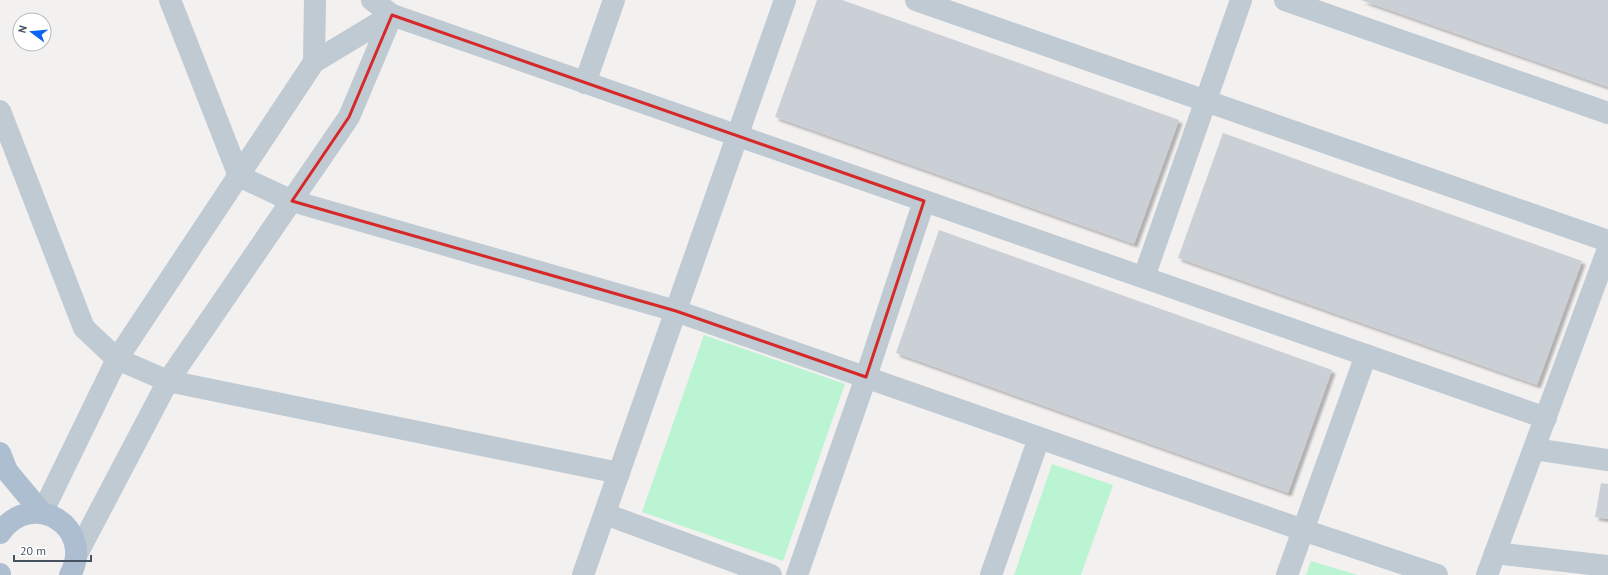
<svg xmlns="http://www.w3.org/2000/svg" width="1608" height="575" font-family="'PT Sans',sans-serif">
<defs>
<filter id="shadow"><feDropShadow dx="3.5" dy="3.5" stdDeviation="1" flood-color="#0004"/></filter>
</defs>
<rect width="100%" height="100%" fill="#f3f0f0"/>
<!-- green -->
<g fill="#bbf4d3">
<path d="M704,335L845,384L783,561L642,512Z"/>
<path d="M1052,464L1113,485L1081,575H1014Z"/>
<path d="M1311,561L1358,575H1306Z"/>
</g>
<!-- building -->
<g fill="#cbcfd6" filter="url(#shadow)">
<path d="M817,0H842L1179,120L1134,244L775,117Z"/>
<path d="M1361,0H1608V87Z"/>
<path d="M1223,133L1582,261L1537,385L1178,258Z"/>
<path d="M939,230L1332,370L1288,493L896,353Z"/>
<path d="M1601,483L1608,484V519L1595,517Z"/>
</g>
<g fill="none" stroke-linecap="round" stroke-linejoin="round">
<!-- minor -->
<g stroke="#bfcad3" stroke-width="22">
<path d="M170,0L239,176L292,201L676,311L1303,530L1437,575"/>
<path d="M372,0L392,15L1546,418"/>
<path d="M916,0L1608,241"/>
<path d="M1285,0L1608,113"/>
<path d="M314,62L315,0"/>
<path d="M585,83L614,0"/>
<path d="M0,111L84,328L117,359L168,381L619,473"/>
<path d="M1144,277L1241,0"/>
<path d="M1534,449L1608,460"/>
<path d="M42,513L117,359L314,62L392,15L349,117L168,381L76,556"/>
<path d="M605,514L771,575"/>
<path d="M1495,553L1608,566"/>
<path d="M583,575L785,0"/>
<path d="M797,575L866,377L924,201"/>
<path d="M991,575L1039,438"/>
<path d="M1287,575L1366,355"/>
<path d="M1487,575L1608,249"/>
</g>
<!-- major -->
<g stroke="#adbed1" stroke-width="22">
<path d="M0,453L7,471L42,513"/>
<path d="M0,533C33,487 96,528 70,575"/>
<path d="M0,574V575"/>
</g>
</g>
<!-- marked area -->
<path fill="none" stroke="#d62828" stroke-width="3" stroke-linejoin="round" d="M392,15L924,201L866,377L676,311L292,201L349,117Z"/>
<!-- north arrow -->
<g transform="translate(32 32) rotate(286)"><circle r="19" fill="#ffffff" stroke="#b5babf"/>
<path d="M0-3L7 15L0 10L-7 15Z" fill="#0865f5"/>
<text y="-6" font-size="11" font-weight="bold" text-anchor="middle" fill="#465260">N</text>
</g>
<!-- scale -->
<path d="M14 555v6h77v-6" fill="none" stroke="#465260" stroke-width="2"/>
<text x="20" y="555" font-size="12" fill="#465260" stroke="#ffffff" stroke-width="3" paint-order="stroke">20 m</text>
</svg>
